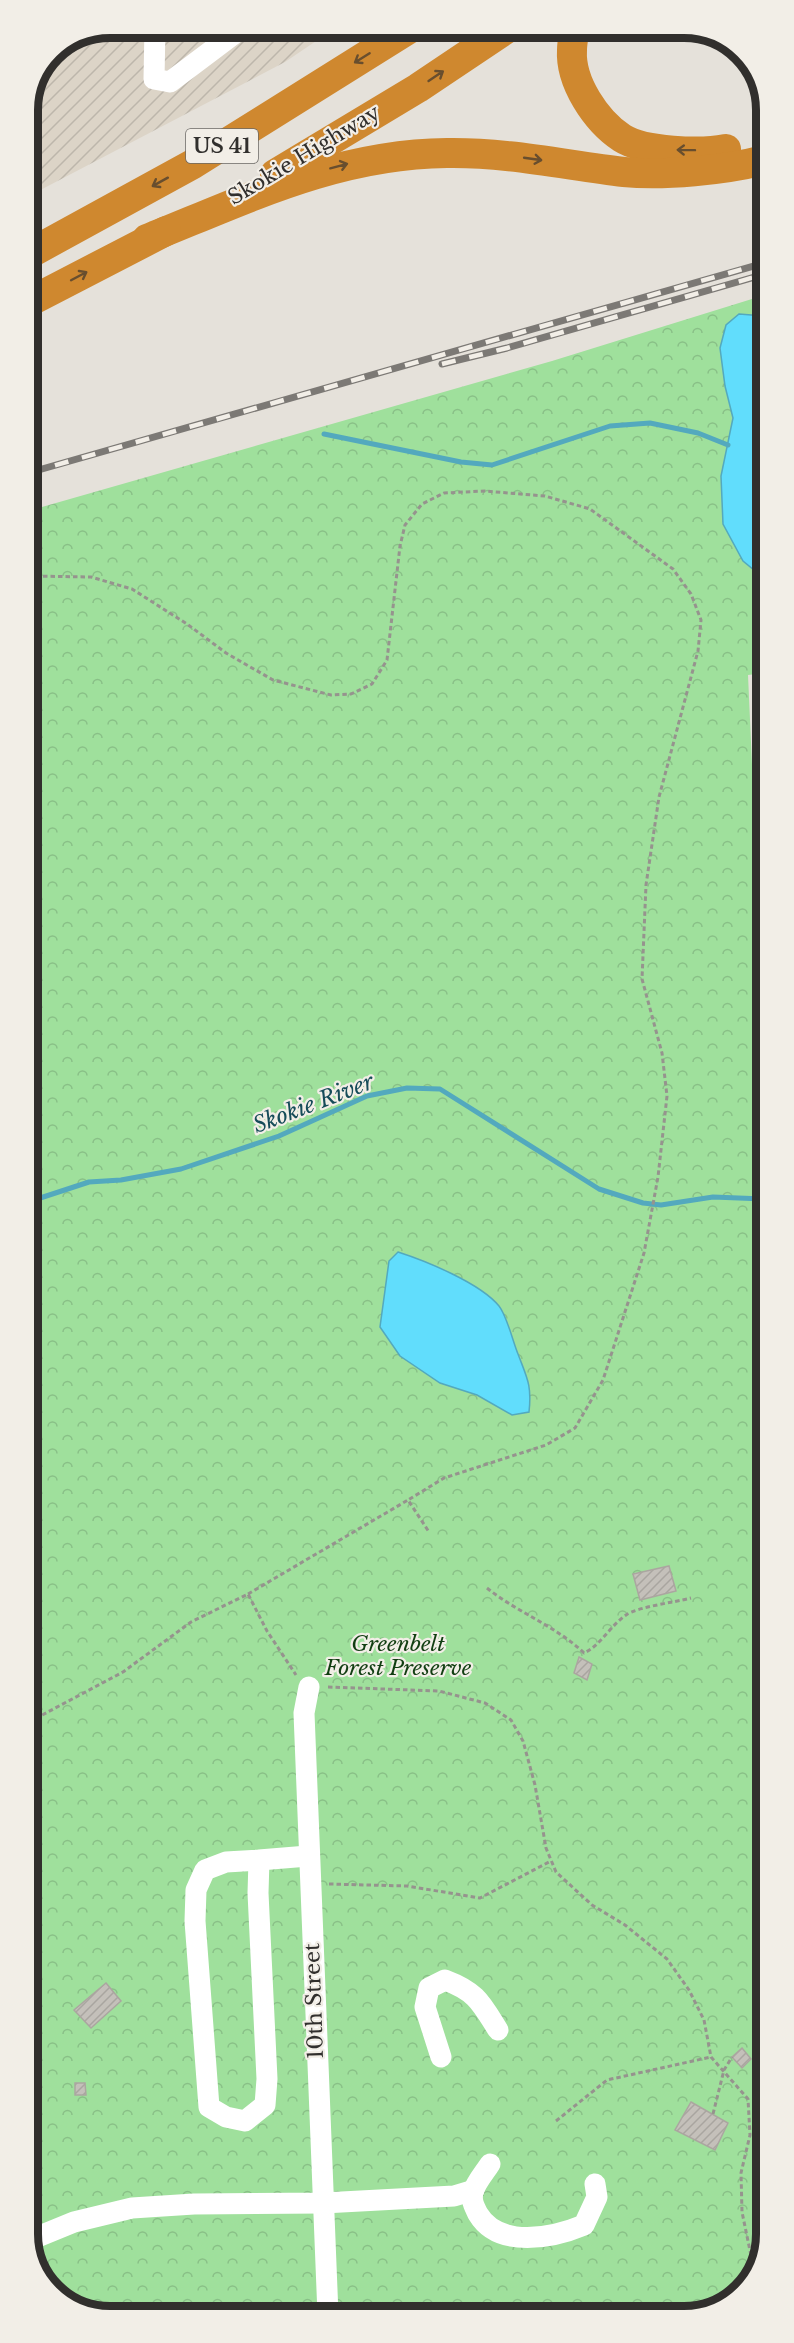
<svg xmlns="http://www.w3.org/2000/svg" width="794" height="2343" font-family="'Libre Baskerville',serif">
<defs>
<pattern id="industrial-furrows" width="10" height="10" patternUnits="userSpaceOnUse" patternTransform="scale(1.5)"><rect width="10" height="10" fill="#dcd4c7"/><path d="M-1 1l2-2M0 10L10 0M9 11l2-2" fill="none" stroke="#bdb6ab"/></pattern>
<pattern id="park-crowns" width="20" height="18" patternUnits="userSpaceOnUse" patternTransform="scale(1.5)"><rect width="20" height="18" fill="#9fe09c"/><path d="M2 6a3 3 0 1 1 6 0M12 15a3 3 0 1 1 6 0" fill="none" stroke="#89c087"/></pattern>
<pattern id="building-hatch" width="6" height="6" patternUnits="userSpaceOnUse" patternTransform="scale(1.5)"><rect width="6" height="6" fill="#c4c0ba"/><path d="M-1 1l2-2M0 6l6-6M5 7l2-2" fill="none" stroke="#a9a5a0"/></pattern>
</defs>
<rect width="100%" height="100%" fill="#e5e1da"/>
<!-- industrial -->
<path fill="url(#industrial-furrows)" d="M109,27H337L285,62L27,197V104L51,51Z"/>
<!-- park -->
<path fill="url(#park-crowns)" d="M765,295V673L748,675L766,1078L767,2234L750,2284L706,2313L104,2316L55,2296L30,2255L28,511L552,361Z"/>
<!-- water -->
<g fill="#61ddfc" stroke="#53a9be" stroke-width="1.5">
<path d="M739,314L765,316V579L743,561L723,524L721,476L733,418L725,386L720,348L726,325Z"/>
<path d="M398,1252C426,1261 480,1283 499,1306C507,1316 513,1342 518,1354C527,1378 532,1385 529,1412L512,1415L477,1395L440,1383L400,1356L380,1327L389,1261Z"/>
</g>
<g fill="none" stroke-linecap="round" stroke-linejoin="round">
<!-- stream -->
<g stroke="#53a9be" stroke-width="5">
<path d="M324,434L461,462L492,465L610,426L650,423L698,433L728,445"/>
<path d="M28,1202L89,1182L121,1180L181,1169L279,1136L367,1096L407,1088L440,1089L599,1189L643,1203L661,1205L713,1197L766,1199"/>
</g>
</g>
<!-- building -->
<g fill="url(#building-hatch)" stroke="#aba6a0" stroke-width="1.5">
<path d="M669,1566L676,1591L640,1600L633,1574Z"/>
<path d="M579,1657L592,1664L587,1680L574,1673Z"/>
<path d="M106,1983L121,2001L91,2028L74,2010Z"/>
<path d="M742,2048L751,2059L742,2068L732,2057Z"/>
<path d="M75,2083H85L86,2095H75Z"/>
<path d="M691,2102L728,2123L715,2150L675,2130Z"/>
</g>
<g fill="none" stroke-linecap="round" stroke-linejoin="round">
<!-- path -->
<g stroke="#96938e" stroke-width="3" stroke-dasharray="4.5 3" stroke-linecap="butt">
<path d="M28,576L91,577L132,589L187,624L226,653L273,680L331,695L351,694L372,684L387,660L400,546L405,525L422,504L444,493L485,491L545,496L590,509L673,569L691,594L701,620L698,651L659,797L646,885L642,979L662,1053L667,1096L658,1177L644,1253L603,1380L575,1428L546,1445L444,1478L408,1500"/>
<path d="M487,1588C518,1613 556,1626 584,1653C600,1646 610,1626 626,1615C637,1607 676,1602 691,1598"/>
<path d="M248,1594L408,1500L429,1532"/>
<path d="M328,1687L439,1691L485,1703L511,1720L523,1741L535,1785L546,1848L556,1872L592,1905L625,1925L667,1959L689,1990L704,2020L711,2057L748,2099L750,2135L741,2173L742,2212L754,2270"/>
<path d="M29,1722L123,1672L191,1622L248,1594L267,1631L296,1675"/>
<path d="M329,1884L407,1886L480,1898L551,1861"/>
<path d="M713,2114L724,2070L732,2057"/>
<path d="M556,2121L607,2080L711,2057"/>
</g>
<!-- minor -->
<g stroke="#fff" stroke-width="21">
<path d="M155,27L154,79L170,82L243,27"/>
<path d="M309,1687L304,1713L328,2315"/>
<path d="M259,1860L226,1862L205,1870L196,1890L195,1921L209,2107L226,2117L245,2121L265,2105L267,2079L258,1893L259,1860L308,1856"/>
<path d="M441,2057L425,2007L429,1988L445,1980C477,1992 481,2003 498,2030"/>
<path d="M490,2164C485,2172 476,2182 473,2192C471,2201 474,2206 478,2214C499,2249 553,2238 584,2225L597,2197L595,2184"/>
<path d="M30,2240L74,2222L132,2208L194,2204L323,2203L454,2196L474,2190"/>
</g>
<!-- highway -->
<g stroke="#cf882f" stroke-width="30">
<path d="M575,27C574,35 572,42 572,50C570,82 596,121 622,138C644,152 701,154 726,149"/>
<path d="M275,174L418,88L509,27"/>
<path d="M147,239C247,199 337,154 447,153C507,152 565,165 624,172C663,176 726,170 764,160"/>
<path d="M27,255L193,164L412,27"/>
<path d="M27,303L166,231"/>
</g>
<!-- rail casing -->
<g stroke="#7c7975" stroke-width="7">
<g id="rail">
<path d="M442,364L507,348L765,274"/>
<path d="M28,473L764,263"/>
</g>
</g>
<!-- rail -->
<use href="#rail" stroke="#f2eee7" stroke-width="4.5" stroke-dasharray="14" stroke-linecap="butt"/>
</g>
<!-- one-way arrows -->
<defs><path id="oneway-shaft" d="M-6 0H5M1.5-3L5.5 0L1.5 3" fill="none" stroke-width="1.6" stroke-linecap="round" stroke-linejoin="round" transform="scale(1.5)"/></defs>
<g stroke="#684e2e">
<use href="#oneway-shaft" transform="translate(362 58) rotate(148)"/>
<use href="#oneway-shaft" transform="translate(436 76) rotate(-34)"/>
<use href="#oneway-shaft" transform="translate(686 150) rotate(-179)"/>
<use href="#oneway-shaft" transform="translate(533 159) rotate(8)"/>
<use href="#oneway-shaft" transform="translate(339 166) rotate(-15)"/>
<use href="#oneway-shaft" transform="translate(160 182) rotate(151)"/>
<use href="#oneway-shaft" transform="translate(79 276) rotate(-28)"/>
</g>
<g text-anchor="middle" stroke-width="4.5" stroke-linejoin="round" paint-order="stroke">
<!-- shield labels -->
<rect fill="#f2eee7" stroke="#6b6865" stroke-width="1.5" x="186" y="129" width="72" height="34" rx="4.5"/>
<g font-size="20" font-weight="bold" fill="#312f2d">
<text x="222" y="153">US 41</text>
</g>
<!-- street labels -->
<g font-size="21" fill="#312f2d" stroke="#f2eee7">
<text transform="translate(304 155) rotate(-31)" y="7">Skokie Highway</text>
<text transform="translate(314 2001) rotate(-92)" y="7">10th Street</text>
</g>
<!-- park labels -->
<g font-size="21" font-style="italic" fill="#113e11" stroke="#f2eee7">
<text x="398" y="1651">Greenbelt<tspan x="398" dy="24">Forest Preserve</tspan></text>
</g>
<!-- water labels -->
<g font-size="22" font-style="italic" fill="#164c59" stroke="#f2eee7">
<text transform="translate(313 1103) rotate(-21)" y="8">Skokie River</text>
</g>
</g>
<!-- crop -->
<path d="M0 0H794V2343H0ZM110 38H684A72 72 0 0 1 756 110V2234A72 72 0 0 1 684 2306H110A72 72 0 0 1 38 2234V110A72 72 0 0 1 110 38Z" fill="#f2eee7" fill-rule="evenodd"/>
<path fill="none" stroke="#312f2d" stroke-width="8" d="M110 38H684A72 72 0 0 1 756 110V2234A72 72 0 0 1 684 2306H110A72 72 0 0 1 38 2234V110A72 72 0 0 1 110 38Z"/>
</svg>
